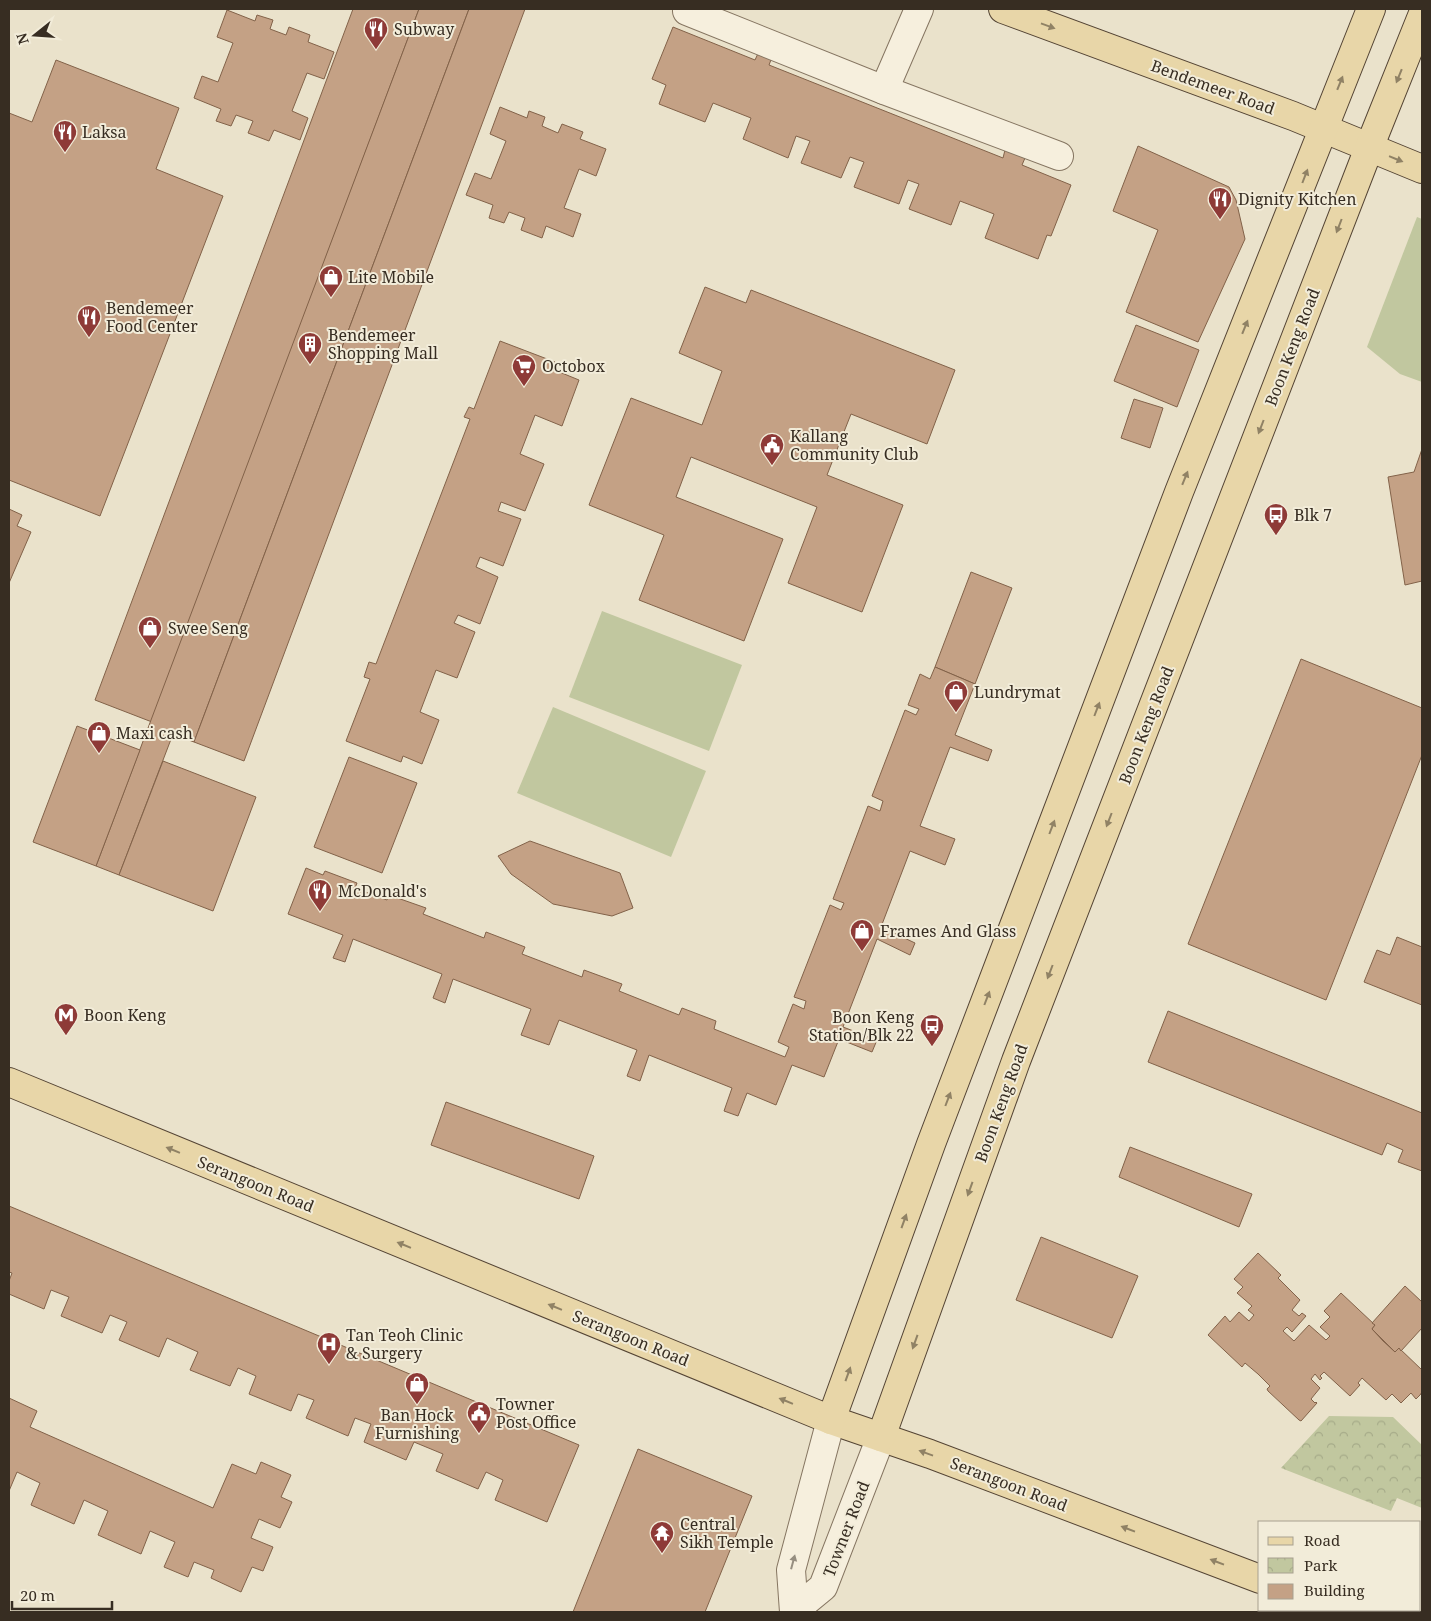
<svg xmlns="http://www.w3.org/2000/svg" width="1431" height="1621" font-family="'Noto Serif',serif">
<defs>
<pattern id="park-crowns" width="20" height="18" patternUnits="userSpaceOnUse" patternTransform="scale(1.25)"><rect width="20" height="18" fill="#c1c79f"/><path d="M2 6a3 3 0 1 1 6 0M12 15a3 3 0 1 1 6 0" fill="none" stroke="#a6ab89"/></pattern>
</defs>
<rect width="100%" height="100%" fill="#eae2cb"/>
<!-- green -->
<g fill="#c1c79f">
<path d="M1417,217L1422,219V382L1400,374L1367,347Z"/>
<path d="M602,611L742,665L709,751L569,697Z"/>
<path d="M553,707L706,771L671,857L517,793Z"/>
</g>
<!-- park -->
<path fill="url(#park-crowns)" d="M1329,1416L1393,1417L1422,1445V1508L1397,1498L1391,1511L1281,1468Z"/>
<!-- building -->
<g fill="#c4a185" stroke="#826249">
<path d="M353,9H419L152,722L95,700Z"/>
<path d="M419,9H469L194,742L173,734L119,875L96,866Z"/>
<path d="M469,9H525L244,761L194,742Z"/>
<path d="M227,10L255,21L257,15L273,20L270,29L286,35L289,27L310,35L308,42L334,52L324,79L307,73L292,111L308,118L300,140L274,130L269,141L248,133L253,121L236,115L231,126L216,121L221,109L194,98L202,76L218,82L233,43L217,37Z"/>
<path d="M673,27L755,60L761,47L774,52L769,65L1003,158L1005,150L1025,158L1022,165L1071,185L1051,236L1047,235L1038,259L985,238L994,214L960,201L951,225L909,209L919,184L908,180L899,204L854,187L864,162L850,157L841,178L801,163L810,141L796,136L788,158L743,139L751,118L713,103L705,122L659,104L666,85L652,79Z"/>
<path d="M56,60L179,108L156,169L223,196L100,516L9,480V113L32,122Z"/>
<path d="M500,107L527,118L529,111L545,117L542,126L558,133L562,124L583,132L580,139L606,149L596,176L579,169L564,208L581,214L573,237L546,226L542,238L521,230L525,218L509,212L504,223L489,218L493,205L466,195L475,173L491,179L506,141L490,134Z"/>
<path d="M1138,146L1229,187L1236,200L1245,239L1198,342L1126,312L1158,230L1113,211Z"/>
<path d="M705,287L746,303L751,290L955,370L927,444L851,414L827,475L903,505L862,612L788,583L817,507L691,457L676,497L783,539L744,641L639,600L664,535L589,505L631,398L702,425L722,371L679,353Z"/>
<path d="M1136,325L1199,350L1177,407L1114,381Z"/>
<path d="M500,341L555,362L552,369L579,380L562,426L535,415L520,454L544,464L525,511L501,502L498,511L521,519L503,566L480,557L476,567L498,577L480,624L458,615L454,623L475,632L457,678L436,670L420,712L439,720L422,764L403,756L401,762L346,741L370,679L364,677L369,662L376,664L470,419L464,417L469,407L474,409Z"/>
<path d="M1134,399L1163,408L1150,448L1121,438Z"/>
<path d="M1422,449V581L1405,585L1388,477L1414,472Z"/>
<path d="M9,509L22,515L17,526L31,532L9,583Z"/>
<path d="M971,572L1012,588L975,684L935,667Z"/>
<path d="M1301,659L1422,708V755L1326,1000L1188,944Z"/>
<path d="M935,667L975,684L955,735L992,750L988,761L950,747L920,826L955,839L945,865L910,851L881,927L915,943L910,955L877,939L843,1027L877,1040L872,1052L839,1039L824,1077L792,1065L776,1105L747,1093L738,1116L724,1111L732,1088L649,1055L640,1081L627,1076L637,1050L559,1020L549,1045L521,1035L531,1009L453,979L445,1003L433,998L442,974L353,939L345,962L333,958L343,935L288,914L306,868L323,875L325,871L357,883L355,888L387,900L389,895L426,908L423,914L484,938L486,932L525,947L522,954L582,977L584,970L622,984L619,991L679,1015L682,1008L716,1021L714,1029L785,1057L789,1047L778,1042L793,1004L804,1009L806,1001L794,997L830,905L841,910L844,903L833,899L868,806L880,811L883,801L872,796L905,710L916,715L919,709L908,705L920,674L930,679Z"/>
<path d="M77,726L140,750L96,866L33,842Z"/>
<path d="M349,757L417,783L382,873L314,847Z"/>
<path d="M163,761L256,797L213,911L119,875Z"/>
<path d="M530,841L620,873L633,908L612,916L553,904L511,874L498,856Z"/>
<path d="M1397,937L1422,947V1005L1364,982L1377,950L1390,955Z"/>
<path d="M1168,1011L1422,1113V1171L1398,1162L1403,1150L1387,1143L1382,1155L1148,1062Z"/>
<path d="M446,1102L594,1156L579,1199L431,1145Z"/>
<path d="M1130,1147L1252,1194L1239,1227L1119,1177Z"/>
<path d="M9,1206L579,1445L547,1522L495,1500L503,1480L486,1472L478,1489L436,1471L443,1454L414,1442L406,1460L364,1442L371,1424L355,1418L348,1436L306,1418L314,1400L298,1394L291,1411L249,1394L256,1376L238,1368L230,1386L190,1370L198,1352L167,1338L159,1357L119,1340L127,1322L110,1315L102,1333L61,1316L69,1297L51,1290L44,1309L9,1294V1281L12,1273L9,1272Z"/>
<path d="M1041,1237L1138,1276L1112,1338L1016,1300Z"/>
<path d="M1258,1253L1281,1275L1278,1278L1300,1300L1292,1310L1299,1316L1302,1313L1306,1316L1292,1332L1287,1327L1283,1331L1294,1341L1309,1325L1326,1340L1330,1336L1320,1327L1330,1317L1324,1311L1341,1293L1375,1325L1372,1329L1383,1341L1395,1352L1399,1348L1422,1370V1392L1420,1395L1416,1399L1411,1393L1401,1403L1392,1394L1386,1400L1362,1378L1358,1383L1360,1385L1350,1396L1324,1372L1320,1376L1322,1378L1320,1380L1315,1374L1311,1379L1320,1388L1311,1399L1315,1403L1316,1402L1317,1403L1301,1421L1299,1420L1268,1391L1267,1389L1270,1386L1258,1374L1245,1363L1242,1367L1208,1335L1225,1316L1230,1322L1239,1312L1249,1321L1254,1315L1248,1310L1252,1306L1237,1293L1243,1287L1234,1279Z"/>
<path d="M1405,1286L1422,1302V1328L1401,1351L1399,1348L1395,1352L1372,1329L1375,1325L1372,1323Z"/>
<path d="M9,1398L37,1411L30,1427L213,1508L232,1464L256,1474L261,1462L291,1475L281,1497L292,1502L280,1528L259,1519L251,1538L273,1547L263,1571L252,1567L241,1592L211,1578L214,1570L194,1562L188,1577L164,1567L175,1542L150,1531L141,1554L98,1535L108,1511L84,1500L74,1524L31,1505L40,1483L17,1472L9,1491Z"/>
<path d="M638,1449L752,1496L705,1612H573Z"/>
</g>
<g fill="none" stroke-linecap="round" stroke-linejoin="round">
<!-- minor casing -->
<g stroke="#857561" stroke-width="30">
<g id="minor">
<path d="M687,11L884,90L1059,156"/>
<path d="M884,90L919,9"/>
<path d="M795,1610L823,1587L881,1437"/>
<path d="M794,1612L791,1570L831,1420"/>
</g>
</g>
<!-- major casing -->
<g stroke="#544434" stroke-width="30">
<g id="major">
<path d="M1003,9L1293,116L1422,169"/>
<path d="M9,1082L831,1420L930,1454L1260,1579"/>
<path d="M831,1420L931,1144L1179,492L1371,9"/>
<path d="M881,1437L1016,1061L1369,148L1422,16"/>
<path d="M1343,1610L1349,1612"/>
</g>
</g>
<!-- minor -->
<use href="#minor" stroke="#f6efdd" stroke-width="28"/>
<!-- major -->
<use href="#major" stroke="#e8d6a8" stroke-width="28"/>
</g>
<!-- one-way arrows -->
<defs><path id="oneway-solid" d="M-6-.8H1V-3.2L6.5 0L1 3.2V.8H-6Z" transform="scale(1.25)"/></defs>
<g fill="#908265">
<use href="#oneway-solid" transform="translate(1048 26) rotate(20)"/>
<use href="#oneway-solid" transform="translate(1399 76) rotate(112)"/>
<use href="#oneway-solid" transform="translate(1340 83) rotate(-68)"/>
<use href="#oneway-solid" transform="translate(1396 159) rotate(22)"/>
<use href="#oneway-solid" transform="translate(1305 176) rotate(-69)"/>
<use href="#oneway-solid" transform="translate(1339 226) rotate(111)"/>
<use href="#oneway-solid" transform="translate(1245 327) rotate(-68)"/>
<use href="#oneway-solid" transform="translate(1261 427) rotate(111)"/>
<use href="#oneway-solid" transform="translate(1185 478) rotate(-68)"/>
<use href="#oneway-solid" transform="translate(1097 709) rotate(-69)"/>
<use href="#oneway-solid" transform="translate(1109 820) rotate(111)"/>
<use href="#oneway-solid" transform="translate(1052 827) rotate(-69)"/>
<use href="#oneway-solid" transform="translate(1050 972) rotate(111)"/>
<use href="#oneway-solid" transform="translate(987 998) rotate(-69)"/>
<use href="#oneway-solid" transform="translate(948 1099) rotate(-69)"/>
<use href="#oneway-solid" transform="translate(173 1150) rotate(-158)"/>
<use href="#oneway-solid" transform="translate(970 1189) rotate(110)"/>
<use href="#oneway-solid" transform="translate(904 1221) rotate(-70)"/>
<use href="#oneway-solid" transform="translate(404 1245) rotate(-158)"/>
<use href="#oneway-solid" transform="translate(555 1307) rotate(-158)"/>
<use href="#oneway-solid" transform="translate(915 1342) rotate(110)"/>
<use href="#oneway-solid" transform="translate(848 1374) rotate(-70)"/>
<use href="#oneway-solid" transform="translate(786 1401) rotate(-158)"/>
<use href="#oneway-solid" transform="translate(926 1453) rotate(-160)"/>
<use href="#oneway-solid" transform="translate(1128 1529) rotate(-159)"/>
<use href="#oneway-solid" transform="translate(1217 1562) rotate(-159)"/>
</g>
<use fill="#968e80" href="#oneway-solid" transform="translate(793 1562) rotate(-75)"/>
<!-- icons -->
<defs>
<g id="restaurant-pin" transform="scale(1.25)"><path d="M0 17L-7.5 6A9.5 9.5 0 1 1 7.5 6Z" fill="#8e3a37" stroke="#f2ecd9"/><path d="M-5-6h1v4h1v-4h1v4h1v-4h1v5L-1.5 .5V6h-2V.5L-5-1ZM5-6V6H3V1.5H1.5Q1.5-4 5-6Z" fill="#fff"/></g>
<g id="shop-pin" transform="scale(1.25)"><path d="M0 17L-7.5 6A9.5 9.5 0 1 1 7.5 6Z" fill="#8e3a37" stroke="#f2ecd9"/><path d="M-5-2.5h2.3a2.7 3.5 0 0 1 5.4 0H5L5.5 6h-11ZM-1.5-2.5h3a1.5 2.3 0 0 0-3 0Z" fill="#fff"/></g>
<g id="building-pin" transform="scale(1.25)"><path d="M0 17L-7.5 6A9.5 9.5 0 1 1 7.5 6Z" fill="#8e3a37" stroke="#f2ecd9"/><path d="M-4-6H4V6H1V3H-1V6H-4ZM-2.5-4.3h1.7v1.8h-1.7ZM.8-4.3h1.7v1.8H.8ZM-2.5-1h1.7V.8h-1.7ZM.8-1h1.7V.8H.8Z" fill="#fff"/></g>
<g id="supermarket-pin" transform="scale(1.25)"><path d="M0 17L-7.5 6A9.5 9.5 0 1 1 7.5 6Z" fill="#8e3a37" stroke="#f2ecd9"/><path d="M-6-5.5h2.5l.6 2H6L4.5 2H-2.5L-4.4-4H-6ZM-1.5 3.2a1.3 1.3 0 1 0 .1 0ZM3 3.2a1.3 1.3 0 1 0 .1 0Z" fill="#fff"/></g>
<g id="civic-pin" transform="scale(1.25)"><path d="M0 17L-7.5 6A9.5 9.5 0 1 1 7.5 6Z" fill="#8e3a37" stroke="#f2ecd9"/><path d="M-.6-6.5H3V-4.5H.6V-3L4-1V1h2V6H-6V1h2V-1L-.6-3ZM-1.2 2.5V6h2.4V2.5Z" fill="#fff"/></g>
<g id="bus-pin" transform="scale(1.25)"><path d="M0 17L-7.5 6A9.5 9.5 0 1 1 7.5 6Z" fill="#8e3a37" stroke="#f2ecd9"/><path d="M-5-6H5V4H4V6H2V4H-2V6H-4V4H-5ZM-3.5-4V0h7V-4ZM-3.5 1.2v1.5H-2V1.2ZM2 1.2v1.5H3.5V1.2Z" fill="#fff"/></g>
<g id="metro-pin" transform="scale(1.25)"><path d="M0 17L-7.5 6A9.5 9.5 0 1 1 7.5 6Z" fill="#8e3a37" stroke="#f2ecd9"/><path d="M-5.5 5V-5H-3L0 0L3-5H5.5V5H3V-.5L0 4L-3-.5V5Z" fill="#fff"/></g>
<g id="hospital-pin" transform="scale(1.25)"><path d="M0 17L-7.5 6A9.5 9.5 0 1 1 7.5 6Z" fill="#8e3a37" stroke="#f2ecd9"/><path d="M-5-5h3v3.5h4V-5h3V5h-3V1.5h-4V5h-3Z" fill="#fff"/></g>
<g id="temple-pin" transform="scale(1.25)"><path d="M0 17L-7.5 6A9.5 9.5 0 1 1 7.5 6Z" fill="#8e3a37" stroke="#f2ecd9"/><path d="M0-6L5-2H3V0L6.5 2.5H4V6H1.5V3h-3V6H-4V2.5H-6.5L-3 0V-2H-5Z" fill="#fff"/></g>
</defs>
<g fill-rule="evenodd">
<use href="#restaurant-pin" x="376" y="29"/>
<use href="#restaurant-pin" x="65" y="132"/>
<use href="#restaurant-pin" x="1220" y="199"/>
<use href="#shop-pin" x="331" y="277"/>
<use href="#restaurant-pin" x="89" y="317"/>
<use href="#building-pin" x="310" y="344"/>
<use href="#supermarket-pin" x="524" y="366"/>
<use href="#civic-pin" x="772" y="445"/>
<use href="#bus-pin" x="1276" y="515"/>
<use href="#shop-pin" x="150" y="628"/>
<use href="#shop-pin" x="956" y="692"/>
<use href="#shop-pin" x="99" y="733"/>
<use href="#restaurant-pin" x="320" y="891"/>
<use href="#shop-pin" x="862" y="931"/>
<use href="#metro-pin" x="66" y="1015"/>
<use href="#bus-pin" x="932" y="1026"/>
<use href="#hospital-pin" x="329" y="1344"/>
<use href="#shop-pin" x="417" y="1384"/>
<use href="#civic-pin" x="479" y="1413"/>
<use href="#temple-pin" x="662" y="1533"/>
</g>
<g text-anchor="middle" stroke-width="4" stroke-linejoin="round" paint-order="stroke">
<!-- poi labels -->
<g font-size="16" fill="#372d22" stroke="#f2ecd9" text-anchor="start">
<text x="394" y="35">Subway</text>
<text x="82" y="138">Laksa</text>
<text x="1238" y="205">Dignity Kitchen</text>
<text x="348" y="283">Lite Mobile</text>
<text x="106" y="314">Bendemeer<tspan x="106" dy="18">Food Center</tspan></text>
<text x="328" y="341">Bendemeer<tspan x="328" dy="18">Shopping Mall</tspan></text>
<text x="542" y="372">Octobox</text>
<text x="790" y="442">Kallang<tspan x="790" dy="18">Community Club</tspan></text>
<text x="1294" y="521">Blk 7</text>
<text x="168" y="634">Swee Seng</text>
<text x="974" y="698">Lundrymat</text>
<text x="116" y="739">Maxi cash</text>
<text x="338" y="897">McDonald's</text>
<text x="880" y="937">Frames And Glass</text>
<text x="84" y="1021">Boon Keng</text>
<text x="914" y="1023" text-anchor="end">Boon Keng<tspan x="914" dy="18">Station/Blk 22</tspan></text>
<text x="346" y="1341">Tan Teoh Clinic<tspan x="346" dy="18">&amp; Surgery</tspan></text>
<text x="496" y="1410">Towner<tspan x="496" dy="18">Post Office</tspan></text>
<text x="417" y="1421" text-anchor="middle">Ban Hock<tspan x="417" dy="18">Furnishing</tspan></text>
<text x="680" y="1530">Central<tspan x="680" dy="18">Sikh Temple</tspan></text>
</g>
<!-- street labels -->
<g font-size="16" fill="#372d22" stroke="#f2ecd9">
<text transform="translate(1213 87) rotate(20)" y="6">Bendemeer Road</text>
<text transform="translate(1292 347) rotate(-69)" y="6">Boon Keng Road</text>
<text transform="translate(1146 725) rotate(-69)" y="6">Boon Keng Road</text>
<text transform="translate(1001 1103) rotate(-70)" y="6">Boon Keng Road</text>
<text transform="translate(256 1184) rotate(22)" y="6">Serangoon Road</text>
<text transform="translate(631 1338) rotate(22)" y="6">Serangoon Road</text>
<text transform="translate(1009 1484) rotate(21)" y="6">Serangoon Road</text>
<text transform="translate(846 1529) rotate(-69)" y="6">Towner Road</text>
</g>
</g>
<!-- border -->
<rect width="1431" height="1621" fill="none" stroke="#372d22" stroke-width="20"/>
<!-- legend -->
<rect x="1258" y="1521" width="162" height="90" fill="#f2ecd9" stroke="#a7a090"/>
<rect x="1268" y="1537" width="25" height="8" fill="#e8d6a8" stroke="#a7a090"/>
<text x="1304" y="1546" font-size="15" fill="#372d22">Road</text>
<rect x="1268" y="1558" width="25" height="15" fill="url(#park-crowns)" stroke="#a7a090"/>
<text x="1304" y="1571" font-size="15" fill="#372d22">Park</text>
<rect x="1268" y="1584" width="25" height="15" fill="#c4a185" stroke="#a7a090"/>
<text x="1304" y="1596" font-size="15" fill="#372d22">Building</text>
<!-- north arrow -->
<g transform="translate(35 35) rotate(253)" stroke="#f2ecd9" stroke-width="4" paint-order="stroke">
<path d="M0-4L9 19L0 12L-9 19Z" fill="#372d22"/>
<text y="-8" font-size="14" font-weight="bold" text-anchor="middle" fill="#372d22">N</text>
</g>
<!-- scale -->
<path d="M12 1601v8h100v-8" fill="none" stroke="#372d22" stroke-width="2.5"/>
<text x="20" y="1601" font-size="15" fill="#372d22" stroke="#f2ecd9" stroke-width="4" paint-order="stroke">20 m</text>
</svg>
